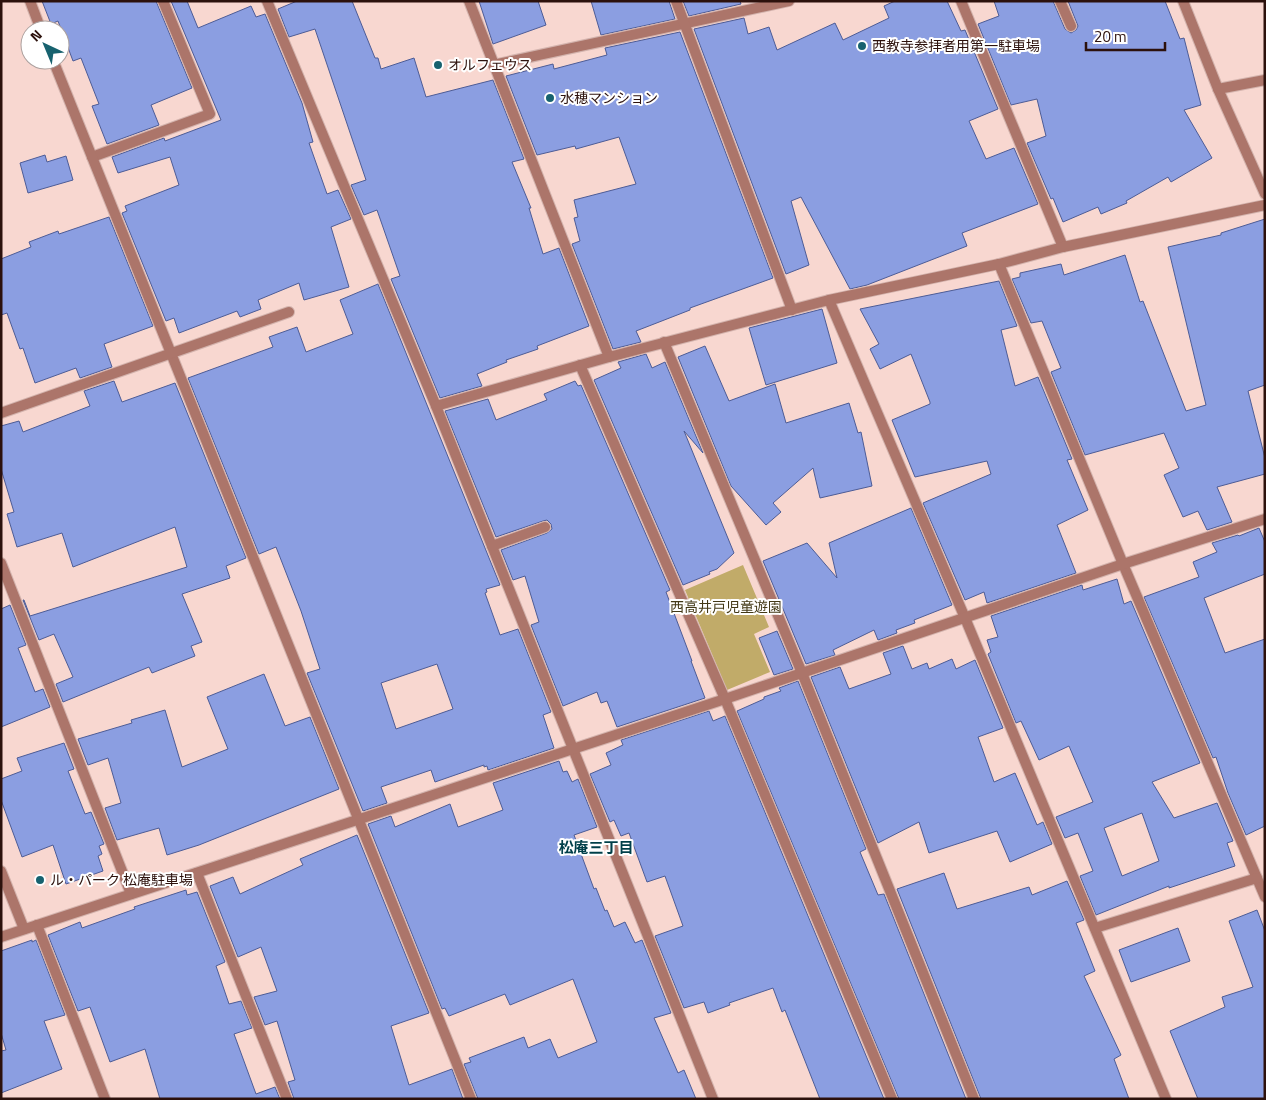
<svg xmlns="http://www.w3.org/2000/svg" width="1266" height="1100" font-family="'Titillium Web','Noto Sans JP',sans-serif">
<rect width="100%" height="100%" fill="#f8d7d0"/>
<!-- green -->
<path fill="#c1ab69" d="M743,565L769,627L754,634L770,672L727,690L685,590Z"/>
<!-- building -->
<g fill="#8b9ee1" stroke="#4d5c96" fill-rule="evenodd">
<path d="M42,1H156L192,88L151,105L159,125L107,144L92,106L99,104L81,58L73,61L58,21L51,24Z"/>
<path d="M171,1H187L198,28L251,6L256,17L265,14L302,103L313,142L309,143L327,194L338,190L351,219L331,227L349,287L304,300L299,283L258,300L261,309L240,317L237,311L179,333L174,318L166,321L122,213L127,211L125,206L179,185L170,157L118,173L112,157L164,138L165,141L221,120Z"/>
<path d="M297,1H352L375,58H378L381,69L414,58L426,97L493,80L524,159L512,162L531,208H529L543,254L559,248L589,326L537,346L538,349L506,360L507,362L477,374L482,386L440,398L391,279L400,276L377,210L364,215L351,185L366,180L315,29L289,37L278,9Z"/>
<path d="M479,1H538L546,25L493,44Z"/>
<path d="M591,1H669L675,19L601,35Z"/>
<path d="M683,1H740L741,4L689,16Z"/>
<path d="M895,1H947L961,31L965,30L998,109L969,121L986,159L1014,148L1038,204L962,233L967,246L867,285L850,289L801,197L791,201L809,265L786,274L694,29L744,18L748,34L769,27L777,50L835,23L843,40L889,18L884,6Z"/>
<path d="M994,1H1053L1065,29L1071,33L1076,30L1078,26L1068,1H1165L1180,39L1184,38L1201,105L1184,110L1212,158L1171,182L1168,177L1126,201L1127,203L1101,214L1098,207L1063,222L1053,198L1051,199L1027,143L1046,136L1037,99L1011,105L978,24L999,16Z"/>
<path d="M680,32L773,278L690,308V310L636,331L641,342L613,349L572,244L580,241L574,218L578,217L574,200L636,184L619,137L576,149L575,146L537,155L506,76L553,64L554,69L607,55L605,48Z"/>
<path d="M45,155L47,162L66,156L73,180L28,193L20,163Z"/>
<path d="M109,217L153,326L104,344L112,367L80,378L76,368L35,383L23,348L20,349L7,313L1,315V259L31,247L29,242L58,231L59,234Z"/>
<path d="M1265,219V385L1248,391L1265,458V474L1217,487L1232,522L1207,530L1198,511L1183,517L1164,475L1179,468L1164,433L1085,455L1051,372L1061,368L1042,321L1031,323L1012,279L1020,277V273L1061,264L1064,275L1125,255L1140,302L1143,301L1186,411L1206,405L1168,247L1221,235V233Z"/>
<path d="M999,281L1017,326L1001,330L1015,386L1038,377L1072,459L1067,460L1088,510L1057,525L1076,573L987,603L984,592L965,600L923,503L991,474L987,461L915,477L892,420L930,404V402L911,354L880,369L870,349L879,344L860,309Z"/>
<path d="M378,284L500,585L486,589L487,592L485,593L500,635L518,629L551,712L543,715L554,748L488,770L487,766L484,767V765L435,782L431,770L381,787L387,803L363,811L307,673L320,669L301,611L276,547L259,554L188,378L273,347L269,337L297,327L306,352L353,334L340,300ZM437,664L453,709L396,729L381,683Z"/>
<path d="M822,309L837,363L766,385L749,328Z"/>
<path d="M705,346L729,401L775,384L786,423L849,403L858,433L861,432L872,486L820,498L813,468L773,503L781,512L766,525L731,486L678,357Z"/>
<path d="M646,354L652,368L665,362L703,453L684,431L734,553L717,569L709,572L710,574L683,585L594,380L621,368L618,362Z"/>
<path d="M114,381L122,402L175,383L246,558L226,566L230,578L182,594L202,642L191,646L195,656L152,673L149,667L63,702L56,684L73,677L54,634L39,640L23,600H24L30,616L187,567L175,527L73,567L62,533L17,547L7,514L14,512L1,469V426L19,421L23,432L90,406L84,391Z"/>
<path d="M575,381L578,386L581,385L670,590L666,592L692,661H691L705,698L617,727L607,701L601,703L597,692L563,706L531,625L539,622L525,576L513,580L501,550L547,533L552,529L551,524L547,520L543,521L496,537L445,411L488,399L496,420L547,400L544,394Z"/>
<path d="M911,508L952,605L914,620L915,623L896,630L897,633L878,640L874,630L833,650L835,655L806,664L763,561L807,543L837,578L829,543Z"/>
<path d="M1259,528L1265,542V574L1204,598L1225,653L1265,639V826L1246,835L1228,793L1216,757L1213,758L1144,597L1199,577L1193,562L1217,552L1212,543L1238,535L1239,536Z"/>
<path d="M1117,579L1124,604L1131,601L1200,763L1152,782L1174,818L1217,803L1233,841L1227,843L1235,866L1169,888V886L1096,915L1080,876L1093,871L1078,833L1065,838L1056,817L1093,802L1069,746L1039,760L1021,721L1016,723L988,654L991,652L987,640L998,637L991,616L1082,585L1083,590ZM1142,813L1159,861L1122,876L1104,828Z"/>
<path d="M10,605L26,645L18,648L35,692L43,689L50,707L1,727V609Z"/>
<path d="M777,631L793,669L774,675L759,638Z"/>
<path d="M903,646L912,669L927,663L929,669L952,659L956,669L975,660L1003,728L978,737L994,782L1015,773L1037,825L1043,822L1052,844L1010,862L997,831L929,853L919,822L878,843L811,677L840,667L849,689L891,674L883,653Z"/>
<path d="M264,674L285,726L310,717L339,789L199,845L167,855L159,828L117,840L105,808L121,803L108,758L88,765L78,739L132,723L131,720L165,710L182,767L228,749L207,697Z"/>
<path d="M798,681L866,849L860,852L878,895L884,894L966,1099H899L737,711L764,699V697L781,691L779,688Z"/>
<path d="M709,711L713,721L725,716L884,1099H820L785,1010L782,1012L773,988L729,1003L730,1005L708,1013L704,1002L684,1008L655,936L683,926L665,876L647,882L629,833L621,836L614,820L610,822L590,774L611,765L606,753L623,745L621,740Z"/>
<path d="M64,743L74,769L68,771L85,814L91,812L104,844L99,846L102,854L98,856L103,871L66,884L53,845L22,857L1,800V779L22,771L17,758Z"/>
<path d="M559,761L563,772L567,771L572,782L578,779L597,827L574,835L594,889L596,888L605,911L607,910L614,927L625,922L635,943L642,940L671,1013L654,1018L678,1073L684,1070L696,1099H478L464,1064L471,1062L469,1058L524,1037L528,1048L550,1039L558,1058L597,1042L573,979L510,1005L505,994L449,1016L445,1008L442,1009L368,824L391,816L395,827L450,804L458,827L503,810L493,783Z"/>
<path d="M357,835L429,1013L391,1026L409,1085L452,1069L463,1099H294L288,1082L295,1080L277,1021L265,1025L254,997L277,991L261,947L238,957L210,886L233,877L240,894L303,865L300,859Z"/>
<path d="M944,873L957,909L1029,887L1032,895L1067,881L1084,920L1076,923L1095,971L1084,976L1121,1055L1114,1059L1129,1099H981L897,889Z"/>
<path d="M186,890L187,895L197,892L225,962L216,966L229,1004L241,1001L252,1028L234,1034L256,1094L275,1087L280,1099H160L145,1049L110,1062L90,1007L78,1011L48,935L80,922L82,928L135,909L134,907Z"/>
<path d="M1257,910L1265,931V1099H1198L1170,1031L1225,1007L1222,997L1253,987L1229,921Z"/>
<path d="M1178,928L1190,961L1131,982L1119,950Z"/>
<path d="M32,940V942L36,940L65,1015L44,1021L62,1069L1,1093V1051L6,1050L1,1033V951Z"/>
</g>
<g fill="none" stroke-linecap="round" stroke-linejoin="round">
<!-- service casing -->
<g stroke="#d3b3ad" stroke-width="12">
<g id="service">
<path d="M267,1L436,406L713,1099"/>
<path d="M961,1L1063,247"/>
<path d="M1060,1L1071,26"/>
<path d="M493,65L789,1"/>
<path d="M92,157L210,114L163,1"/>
<path d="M999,264L1123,564L1265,897"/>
<path d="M580,365L725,699L892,1099"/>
<path d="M492,546L545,527"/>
<path d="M197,873L287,1099"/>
</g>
</g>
<!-- minor casing -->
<g stroke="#d3b3ad" stroke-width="12">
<g id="minor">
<path d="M30,1L41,30"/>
<path d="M469,1L609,357"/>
<path d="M676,1L792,310"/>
<path d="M1183,1L1218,89L1265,194"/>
<path d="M53,60L471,1099"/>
<path d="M1218,89L1265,80"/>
<path d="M829,300L965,618L1166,1099"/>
<path d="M664,342L802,673L974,1099"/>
<path d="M436,406L609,357L829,300L999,264L1063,247L1265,205"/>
<path d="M1,413L289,312"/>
<path d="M1,563L131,894"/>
<path d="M1,871L24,929"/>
<path d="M37,925L105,1099"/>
<path d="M1095,928L1257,878"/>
<path d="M1,937L725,699L1123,564L1265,519"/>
</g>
</g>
<!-- service -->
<use href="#service" stroke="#ac756a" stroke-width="10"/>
<!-- minor -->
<use href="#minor" stroke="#ac756a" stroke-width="10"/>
</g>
<!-- markers -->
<g fill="#17626f" stroke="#fff" stroke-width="2">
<circle cx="862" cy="46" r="5"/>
<circle cx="438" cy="65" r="5"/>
<circle cx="550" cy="98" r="5"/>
<circle cx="40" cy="880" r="5"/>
</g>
<g text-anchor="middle" stroke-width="4" stroke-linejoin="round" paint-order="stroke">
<!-- poi labels -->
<g font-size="14" fill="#2c110c" stroke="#fff" text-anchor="start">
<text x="872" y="51">西教寺参拝者用第一駐車場</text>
<text x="448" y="70">オルフェウス</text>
<text x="560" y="103">水穂マンション</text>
<text x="50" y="885">ル・パーク 松庵駐車場</text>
</g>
<!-- park labels -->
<g font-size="14" fill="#433816" stroke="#fff">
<text x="726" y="612">西高井戸児童遊園</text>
</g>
<!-- neighbourhood labels -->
<g font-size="15" font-weight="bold" fill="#003f49" stroke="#fff">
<text x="596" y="853">松庵三丁目</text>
</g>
</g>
<!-- border -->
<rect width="1266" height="1100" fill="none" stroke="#2c110c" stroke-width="5"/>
<!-- north arrow -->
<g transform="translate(45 45) rotate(316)"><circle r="24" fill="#ffffff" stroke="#aba09e"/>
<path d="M0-4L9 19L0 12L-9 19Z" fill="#17626f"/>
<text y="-8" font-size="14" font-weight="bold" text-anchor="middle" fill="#2c110c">N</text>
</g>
<!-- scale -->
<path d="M1086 42v8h79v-8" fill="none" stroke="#2c110c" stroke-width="2.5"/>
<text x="1094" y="42" font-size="15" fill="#2c110c" stroke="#ffffff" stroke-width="4" paint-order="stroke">20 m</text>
</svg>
